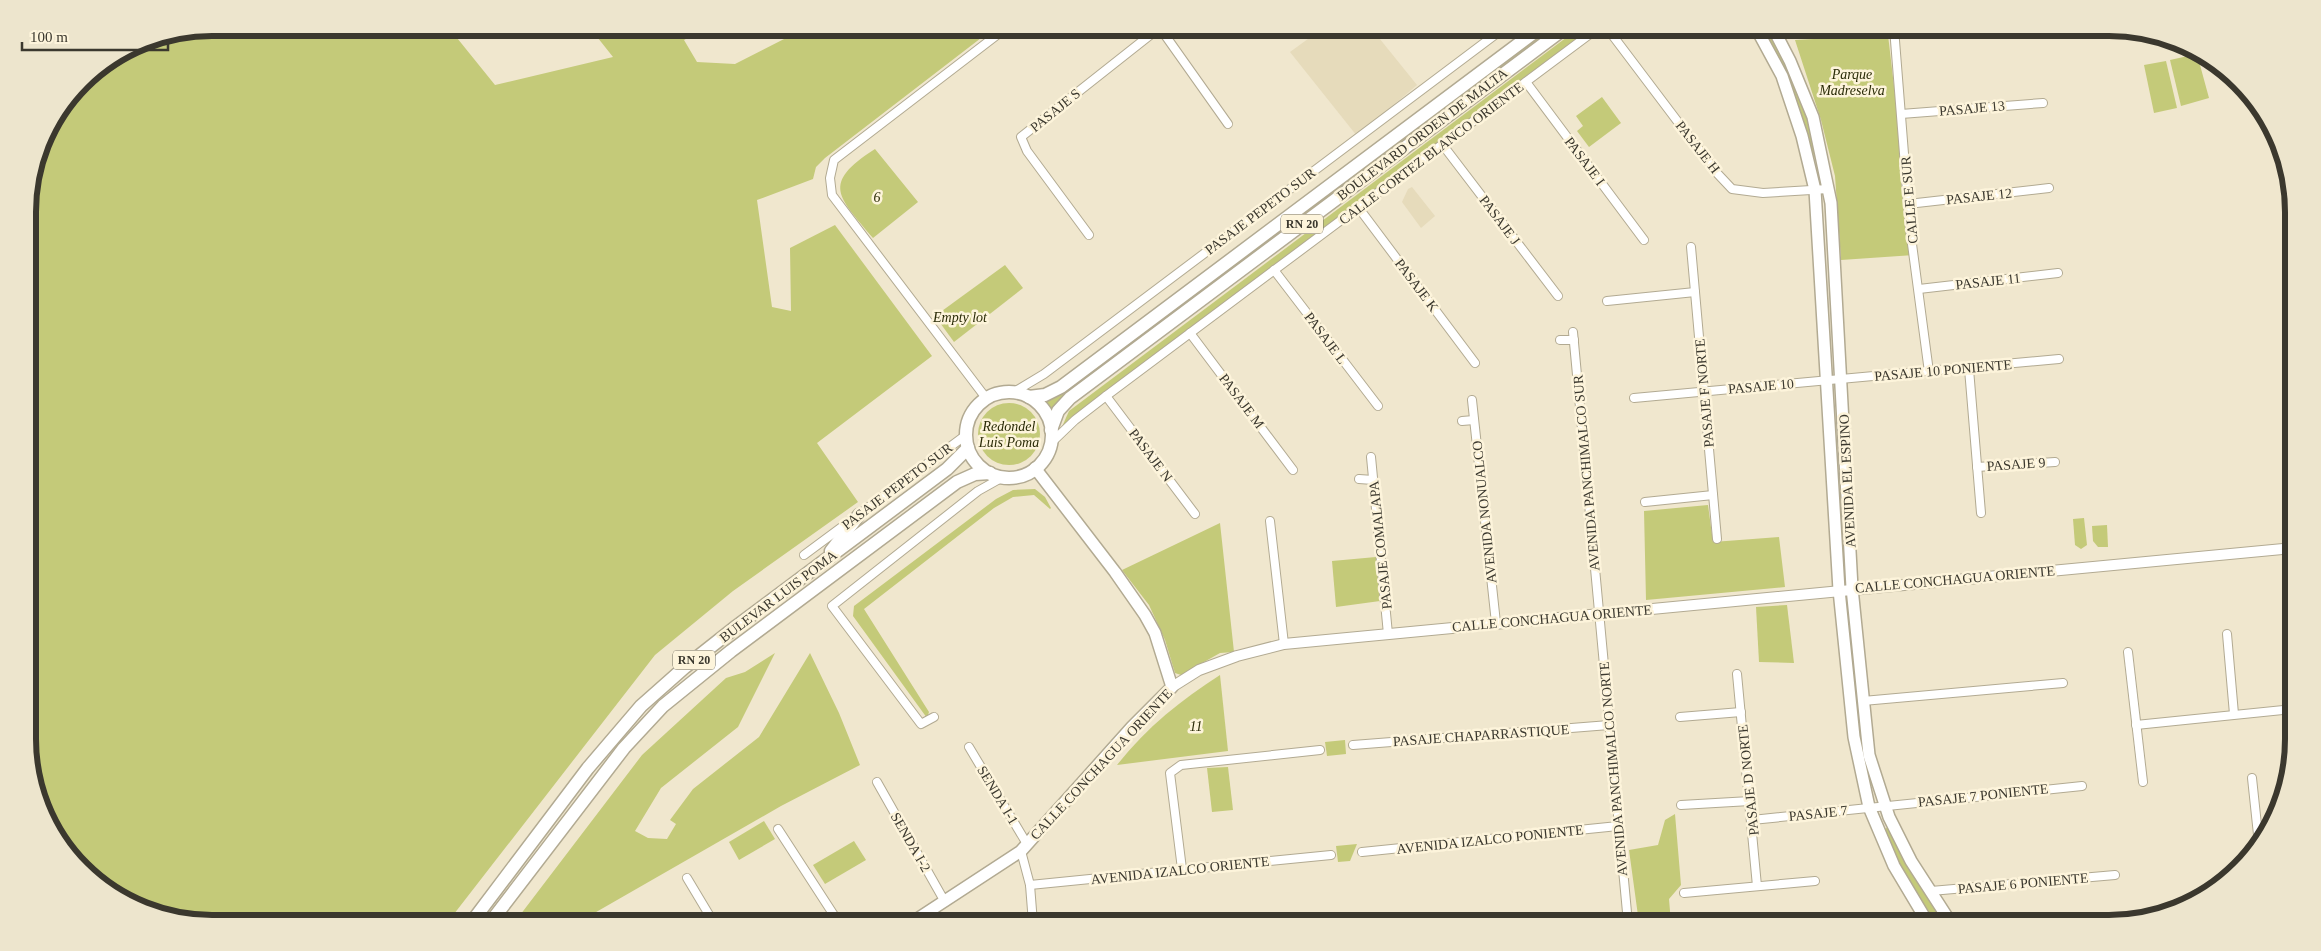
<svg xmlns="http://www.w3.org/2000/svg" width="2321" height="951" font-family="Georgia,serif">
<rect width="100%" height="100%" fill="#f0e7ce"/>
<!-- built -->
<g fill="#e6dbbb">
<path d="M1323,28H1371L1417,85L1357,136L1290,52Z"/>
<path d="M1412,187L1435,216L1421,228L1402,202L1408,189Z"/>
</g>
<!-- green -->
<g fill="#c4ca79">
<path d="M212,28H449L495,85L613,57L590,28H706L684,40L697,62L735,64L786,38L781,28H994L825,158L816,167L813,179L757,200L772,307L791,311L790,248L835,225L932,356L817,443L858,502L733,591L655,655L447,923H212L152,914L109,892L73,860L46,820L31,775L28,200L47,130L90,73L142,41Z"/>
<path d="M1548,28H1557L1346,183L1052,410L1044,400L1056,395Z"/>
<path d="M1579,28H1594L1061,429L1069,411Z"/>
<path d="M1763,28H1771L1787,62L1818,146L1819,171L1789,81Z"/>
<path d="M1888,35L1898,120L1901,183L1914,255L1841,260L1835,176L1821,120L1795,40Z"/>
<path d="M2197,54L2209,98L2181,106L2170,60Z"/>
<path d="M2166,61L2177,108L2154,113L2144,65Z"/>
<path d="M1602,97L1621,123L1589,147L1577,131L1583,126L1576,116Z"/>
<path d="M875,149L918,202L873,238C839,197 820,184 875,149Z"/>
<path d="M1005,265L1023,288L954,342L935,316Z"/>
<circle cx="1009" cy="434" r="31"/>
<path d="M1035,489L1045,497L1051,508L1050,509L1034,495L1013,497L994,508L864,609L929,712L927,718L853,616L854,606L996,499L1013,490Z"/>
<path d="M1708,505L1713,542L1779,537L1785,587L1646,600L1644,511Z"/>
<path d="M2084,518L2087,545L2081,549L2075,545L2073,519Z"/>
<path d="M1220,523L1234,652L1220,653L1181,675L1175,673L1165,640L1149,605L1122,570Z"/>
<path d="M2107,525L2108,547H2098L2093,541L2092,526Z"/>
<path d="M1376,557L1380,601L1336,607L1332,561Z"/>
<path d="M1787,605L1794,663L1759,662L1756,607Z"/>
<path d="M1848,614H1852L1874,785L1872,786L1862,762L1851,664Z"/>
<path d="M775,653L738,727L661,788L635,831L648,838L667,839L676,824L670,820L693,789L759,737L810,653L839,713L860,765L781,806L577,923H514L642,755L726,678L745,672Z"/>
<path d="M1220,675L1228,751L1117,765C1146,728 1181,700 1220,675Z"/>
<path d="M1345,740L1346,754L1327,756L1325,742Z"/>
<path d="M1228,767L1233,810L1212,812L1207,768Z"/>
<path d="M1675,814L1681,885L1669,899L1671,923H1639L1629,850L1658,845L1665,820Z"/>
<path d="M764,821L775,839L739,860L729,842Z"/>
<path d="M1892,825L1947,923H1934L1909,885L1883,830Z"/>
<path d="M854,841L866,860L825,884L813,865Z"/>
<path d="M1357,844L1350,861L1338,862L1336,846Z"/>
</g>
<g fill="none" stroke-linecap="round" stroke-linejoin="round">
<!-- minor casing -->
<g stroke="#b2aa92" stroke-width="10">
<g id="minor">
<path d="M1160,28L1228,124"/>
<path d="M1607,28L1715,171L1732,189L1763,193L1828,189"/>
<path d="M1894,28L1910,229L1929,372"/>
<path d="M1894,31L1925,28"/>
<path d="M1526,82L1644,240"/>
<path d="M1901,114L2043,103"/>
<path d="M1442,144L1558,296"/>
<path d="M1908,204L2049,188"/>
<path d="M1358,207L1475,363"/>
<path d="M1089,235L1027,151L1021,137L1159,28"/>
<path d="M1691,247L1717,539"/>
<path d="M1274,270L1378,406"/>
<path d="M1919,289L2058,273"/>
<path d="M1607,301L1695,292"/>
<path d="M1573,332L1628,923"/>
<path d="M1190,333L1293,470"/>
<path d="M1560,340H1574"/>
<path d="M1969,369L1981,513"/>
<path d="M1014,392L1044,374L1504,28"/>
<path d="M1106,396L1195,514"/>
<path d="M986,398L832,195L830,178L834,160L1006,28"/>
<path d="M1634,398L2059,359"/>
<path d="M1472,400L1496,623"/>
<path d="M1462,421L1474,420"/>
<path d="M1051,443L1075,420L1106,396L1598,28"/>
<path d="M1371,457L1388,634"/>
<path d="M1977,467L2055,462"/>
<path d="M1359,479L1373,480"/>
<path d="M1645,502L1713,495"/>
<path d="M1270,521L1284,644"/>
<path d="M804,555L966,435"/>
<path d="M2227,634L2234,714"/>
<path d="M2128,652L2143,782"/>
<path d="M1737,674L1757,886"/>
<path d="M1863,701L2063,683"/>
<path d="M934,717L921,724L832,606L978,491L1003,477"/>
<path d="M1680,717L1741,712"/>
<path d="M2136,725L2293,709"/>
<path d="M1353,745L1609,725"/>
<path d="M969,747L1027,844"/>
<path d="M2252,778L2259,844"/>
<path d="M877,782L945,902"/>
<path d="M1681,805L1750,801"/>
<path d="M1752,820L2082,786"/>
<path d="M778,829L839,923"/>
<path d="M1021,851L1030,885L1033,923"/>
<path d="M1362,852L1618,826"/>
<path d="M1182,869L1170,773L1181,765L1320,750"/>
<path d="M687,878L714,923"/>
<path d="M1030,885L1331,855"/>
<path d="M1931,891L2115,875"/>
<path d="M1684,893L1815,881"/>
</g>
</g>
<!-- tertiary casing -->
<g stroke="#b2aa92" stroke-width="12">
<path id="tertiary" d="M1172,687L1199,670L1237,656L1284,644L2293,548"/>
</g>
<!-- secondary casing -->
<g stroke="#b2aa92" stroke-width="14">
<g id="secondary">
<path d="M1756,28L1782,76L1802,136L1815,190L1839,590L1854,737L1869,807L1894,866L1928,923"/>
<path d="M1773,28L1790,61L1813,117L1831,203L1852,588L1869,755L1889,817L1911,861L1951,923"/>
<path d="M911,923L1021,851L1132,727L1172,687L1155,633L1145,615L1115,572L1035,468"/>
</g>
</g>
<!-- trunk casing -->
<g stroke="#b2aa92" stroke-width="15">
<g id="trunk">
<circle cx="1009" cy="435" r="43"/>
<path d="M1029,397L1045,395L1061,387L1540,28"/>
<path d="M1051,430L1058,411L1070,398L1565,28"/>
<path d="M831,551L859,515"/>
<path d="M471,923L588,768L641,706L685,667L737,626L947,469L968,448"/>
<path d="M490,923L624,748L663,706L731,651L957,482L975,474L990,473"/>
</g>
</g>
<!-- minor -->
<use href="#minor" stroke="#fff" stroke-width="8"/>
<!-- tertiary -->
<use href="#tertiary" stroke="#fff" stroke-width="10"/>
<!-- secondary -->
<use href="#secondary" stroke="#fff" stroke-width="11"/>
<!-- trunk -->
<use href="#trunk" stroke="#fff" stroke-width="12"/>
</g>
<g text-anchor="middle" stroke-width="5" stroke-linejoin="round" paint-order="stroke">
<!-- shield labels -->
<g fill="#fdf4db" stroke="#757062" stroke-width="1">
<rect x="1281" y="214.5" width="42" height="19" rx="4"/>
<rect x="673" y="650.5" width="42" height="19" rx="4"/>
</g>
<g font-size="12" font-weight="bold" fill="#3b382e">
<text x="1302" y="228">RN 20</text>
<text x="694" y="664">RN 20</text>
</g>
<!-- park labels -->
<g font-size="14" font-style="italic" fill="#2a2b07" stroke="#fdf4db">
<text x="1852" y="79">Parque<tspan x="1852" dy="16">Madreselva</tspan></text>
<text x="877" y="202">6</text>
<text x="960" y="322">Empty lot</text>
<text x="1009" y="431">Redondel<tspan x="1009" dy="16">Luis Poma</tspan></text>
<text x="1196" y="731">11</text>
</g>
<!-- street labels -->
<g font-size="14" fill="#3b382e" stroke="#fdf4db">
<text transform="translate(1972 108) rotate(-5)" y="5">PASAJE 13</text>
<text transform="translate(1055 110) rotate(-39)" y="5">PASAJE S</text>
<text transform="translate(1422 134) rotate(-37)" y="5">BOULEVARD ORDEN DE MALTA</text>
<text transform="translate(1698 147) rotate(52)" y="5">PASAJE H</text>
<text transform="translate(1431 153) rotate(-37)" y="5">CALLE CORTEZ BLANCO ORIENTE</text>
<text transform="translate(1585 161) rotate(53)" y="5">PASAJE I</text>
<text transform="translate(1979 196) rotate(-6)" y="5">PASAJE 12</text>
<text transform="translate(1909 200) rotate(-95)" y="5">CALLE E SUR</text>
<text transform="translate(1260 211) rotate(-37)" y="5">PASAJE PEPETO SUR</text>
<text transform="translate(1500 220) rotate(53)" y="5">PASAJE J</text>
<text transform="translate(1988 281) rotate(-6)" y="5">PASAJE 11</text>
<text transform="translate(1417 285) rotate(53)" y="5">PASAJE K</text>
<text transform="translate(1326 338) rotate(53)" y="5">PASAJE L</text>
<text transform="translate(1943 370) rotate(-5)" y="5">PASAJE 10 PONIENTE</text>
<text transform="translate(1761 386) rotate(-5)" y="5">PASAJE 10</text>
<text transform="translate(1704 393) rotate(-95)" y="5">PASAJE F NORTE</text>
<text transform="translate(1242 401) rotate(53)" y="5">PASAJE M</text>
<text transform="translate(1151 455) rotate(53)" y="5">PASAJE N</text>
<text transform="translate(2016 464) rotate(-4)" y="5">PASAJE 9</text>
<text transform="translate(1586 473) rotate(-95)" y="5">AVENIDA PANCHIMALCO SUR</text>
<text transform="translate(1847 481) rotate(-93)" y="5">AVENIDA EL ESPINO</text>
<text transform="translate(897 486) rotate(-37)" y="5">PASAJE PEPETO SUR</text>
<text transform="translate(1484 512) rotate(-96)" y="5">AVENIDA NONUALCO</text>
<text transform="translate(1380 545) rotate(-96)" y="5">PASAJE COMALAPA</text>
<text transform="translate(1955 579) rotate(-5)" y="5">CALLE CONCHAGUA ORIENTE</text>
<text transform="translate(778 596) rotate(-37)" y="5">BULEVAR LUIS POMA</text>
<text transform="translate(1552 618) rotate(-5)" y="5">CALLE CONCHAGUA ORIENTE</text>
<text transform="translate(1481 735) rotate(-4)" y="5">PASAJE CHAPARRASTIQUE</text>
<text transform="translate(1101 764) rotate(-47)" y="5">CALLE CONCHAGUA ORIENTE</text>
<text transform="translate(1613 769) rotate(-95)" y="5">AVENIDA PANCHIMALCO NORTE</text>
<text transform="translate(1748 780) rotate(-96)" y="5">PASAJE D NORTE</text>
<text transform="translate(998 795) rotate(59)" y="5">SENDA I-1</text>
<text transform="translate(1983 795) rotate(-6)" y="5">PASAJE 7 PONIENTE</text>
<text transform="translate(1818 813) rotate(-6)" y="5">PASAJE 7</text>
<text transform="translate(1490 839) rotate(-6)" y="5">AVENIDA IZALCO PONIENTE</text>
<text transform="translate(911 842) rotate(60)" y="5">SENDA I-2</text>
<text transform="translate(1180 870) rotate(-6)" y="5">AVENIDA IZALCO ORIENTE</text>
<text transform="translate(2023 883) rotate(-5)" y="5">PASAJE 6 PONIENTE</text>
</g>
</g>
<!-- crop -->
<path d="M0 0H2321V951H0ZM212 36H2109A176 176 0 0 1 2285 212V739A176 176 0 0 1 2109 915H212A176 176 0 0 1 36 739V212A176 176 0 0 1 212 36Z" fill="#ede5cd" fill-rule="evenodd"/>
<path fill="none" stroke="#3b382e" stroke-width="6" d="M212 36H2109A176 176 0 0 1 2285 212V739A176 176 0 0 1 2109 915H212A176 176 0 0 1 36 739V212A176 176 0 0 1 212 36Z"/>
<!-- scale -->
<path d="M22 42v8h146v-8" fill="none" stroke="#3b382e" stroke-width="2.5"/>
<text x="30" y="42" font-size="15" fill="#3b382e" stroke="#fdf4db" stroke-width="4" paint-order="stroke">100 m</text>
</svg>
